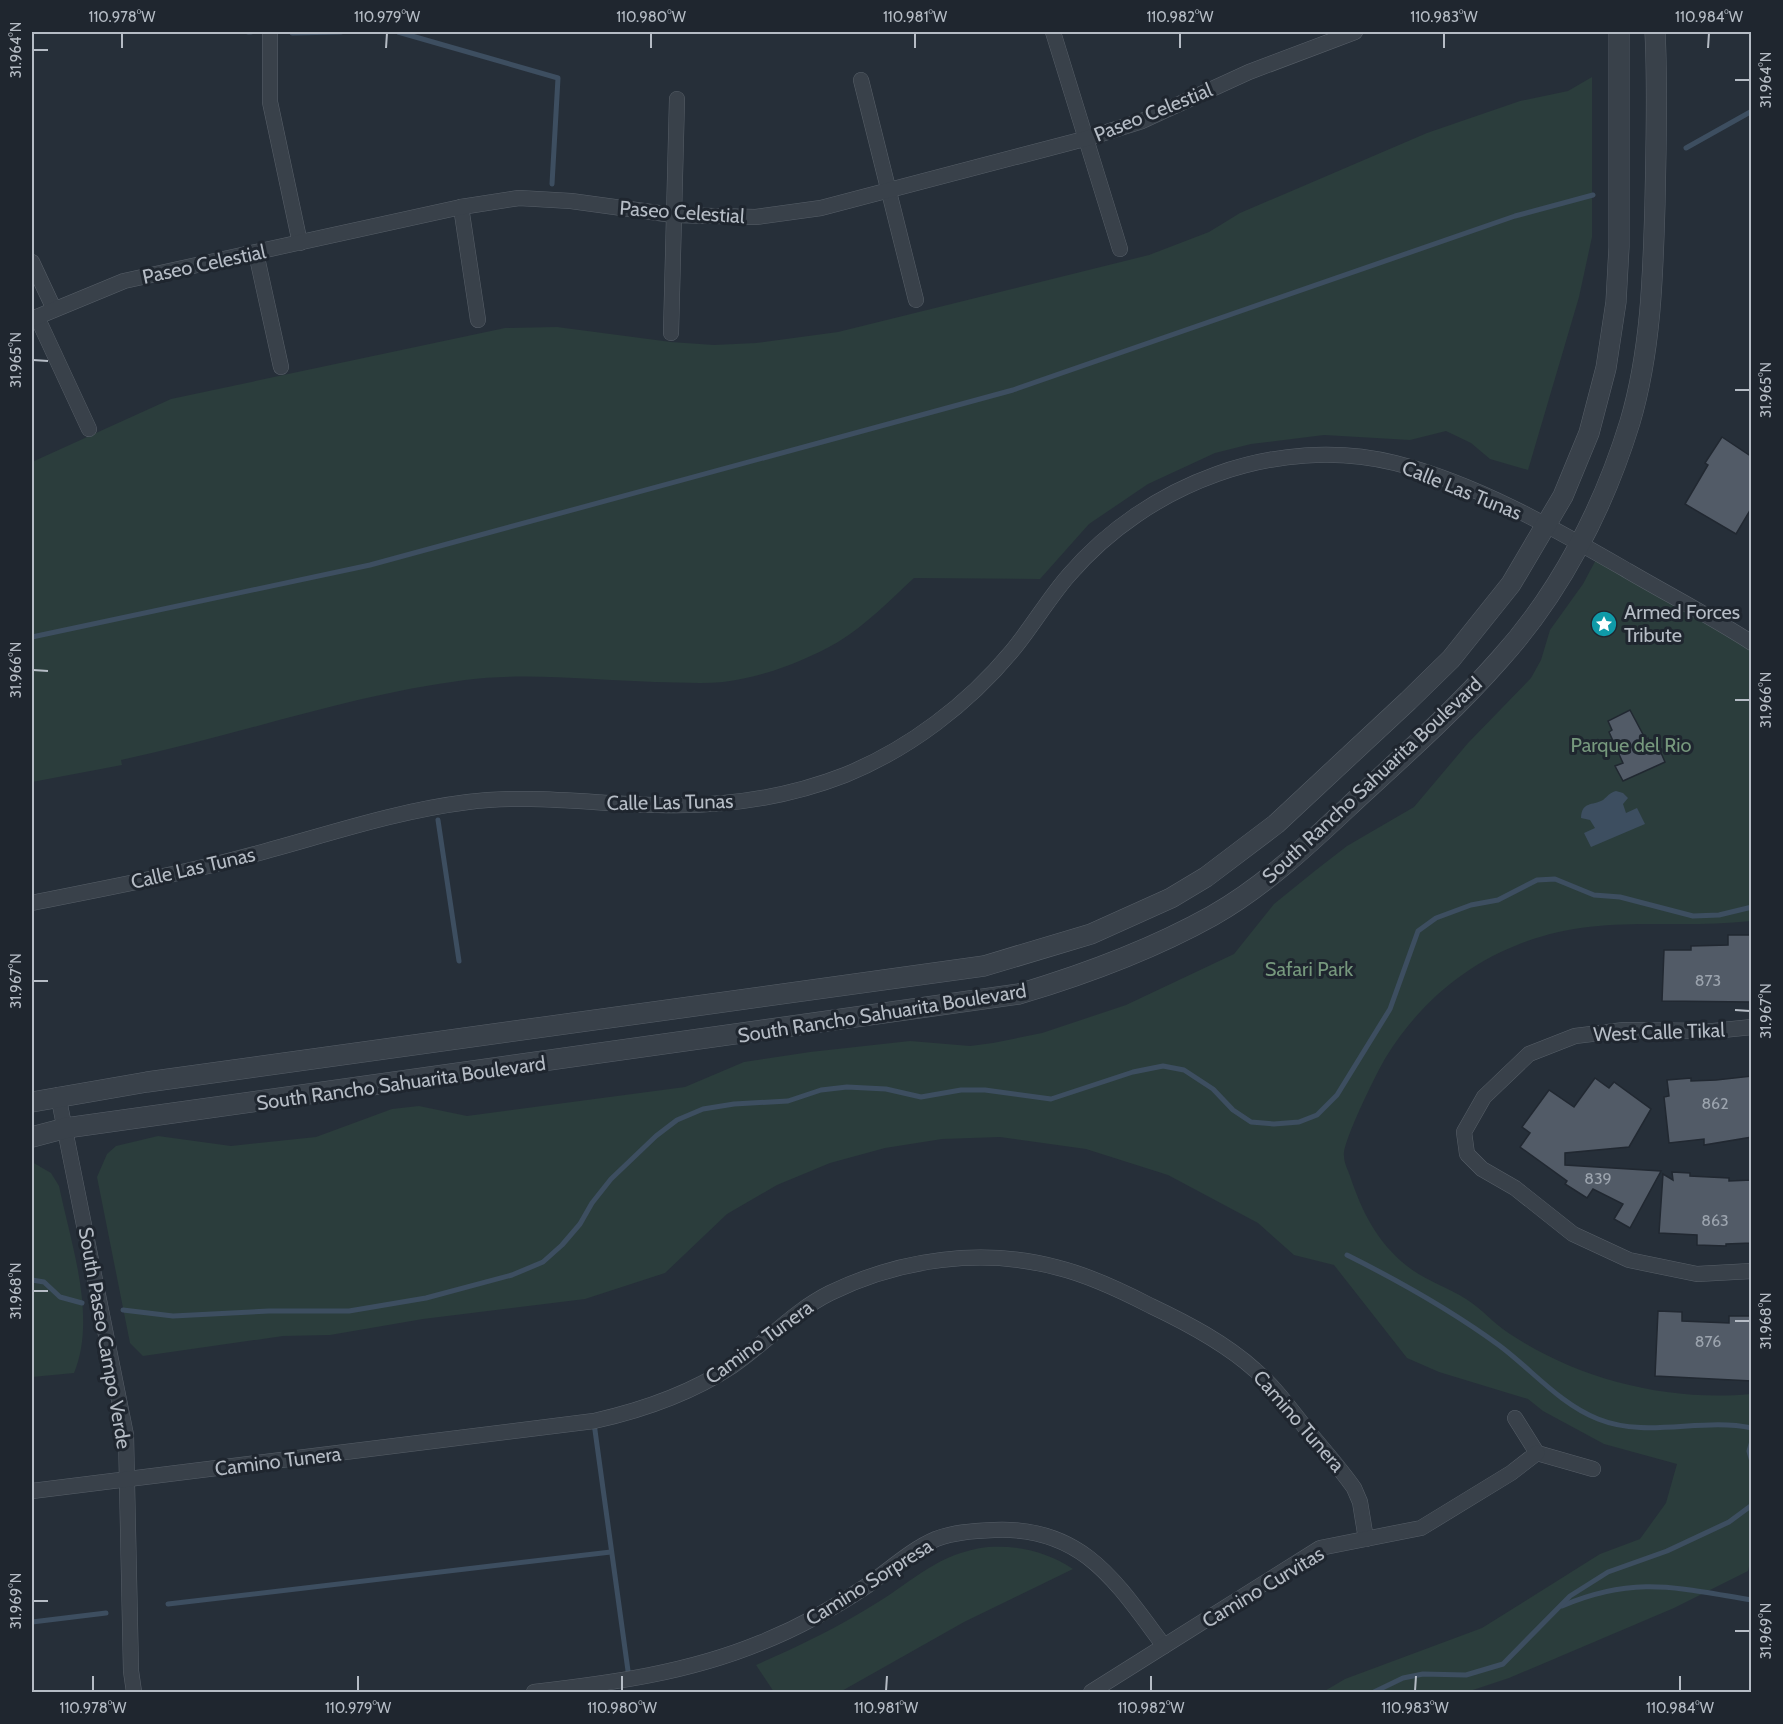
<svg xmlns="http://www.w3.org/2000/svg" width="1783" height="1724" font-family="Cabin,sans-serif">
<rect width="100%" height="100%" fill="#262f39"/>
<!-- green -->
<g fill="#2b3d3c">
<path d="M1592,77V237L1579,297L1528,470L1490,459L1471,443L1446,431L1410,440L1324,435L1251,444L1215,453L1148,484L1089,524L1040,579L914,578C890,600 866,625 838,642C803,662 763,677 723,682C700,684 677,682 655,682C592,680 527,672 465,680C348,695 236,736 121,760L122,765L32,782V462L171,399L505,328L557,327L671,342L714,345L756,343L838,332L1149,255L1209,232L1240,213L1427,133L1520,101L1568,91Z"/>
<path d="M1599,554L1751,643V921C1671,930 1601,913 1522,943C1464,965 1418,1005 1386,1057C1377,1072 1342,1143 1344,1156C1344,1163 1348,1170 1350,1176C1362,1212 1377,1242 1407,1266C1424,1280 1447,1287 1466,1299C1482,1309 1494,1324 1510,1334C1579,1380 1669,1402 1751,1394L1752,1553L1748,1571L1674,1608L1509,1678L1467,1692H1323L1345,1679L1482,1628L1600,1554L1640,1539L1666,1503L1677,1464L1604,1444L1543,1411L1528,1399L1439,1372L1407,1358L1334,1265L1294,1255L1258,1223L1168,1175L1086,1149L1000,1137L942,1139L885,1148L830,1163L777,1185L727,1214L665,1273L585,1299L423,1319L330,1335L283,1336L143,1356L130,1343L97,1177L107,1154L116,1146L158,1136L231,1146L316,1137L392,1109L419,1106L467,1116L685,1087L744,1062L810,1052L910,1041L970,1046L993,1043L1042,1033L1126,1005L1234,954L1274,904L1316,870L1347,846L1414,807L1468,743L1531,678L1541,660L1550,630L1583,584Z"/>
<path d="M32,1162L51,1173L59,1186C71,1244 97,1317 74,1373L32,1377Z"/>
<path d="M988,1547C1019,1545 1047,1552 1073,1569L964,1622L840,1692H774L756,1665C797,1647 837,1628 875,1604C915,1580 938,1553 988,1547Z"/>
</g>
<!-- water -->
<path fill="#3d4e60" d="M1616,791L1623,793L1628,798L1623,804L1626,813L1637,808L1645,824L1591,847L1584,833L1595,828L1590,820L1581,818C1582,801 1592,806 1603,800C1608,796 1609,793 1616,791Z"/>
<g fill="none" stroke-linecap="round" stroke-linejoin="round">
<!-- stream -->
<g stroke="#3d4e60" stroke-width="5">
<path d="M248,32H251"/>
<path d="M398,32L558,78L552,184"/>
<path d="M292,33L341,32"/>
<path d="M1686,148L1752,111"/>
<path d="M32,637L370,565L1013,390L1515,216L1593,195"/>
<path d="M438,820L459,961"/>
<path d="M1347,1255C1401,1282 1451,1310 1500,1346C1532,1370 1560,1404 1598,1419C1648,1439 1701,1417 1752,1428"/>
<path d="M32,1280L44,1282L60,1297L82,1303"/>
<path d="M123,1310L173,1316L269,1311H349L426,1298L512,1275L543,1262L562,1245L580,1224L592,1203L611,1179L656,1136L677,1120L703,1109L734,1104L788,1101L821,1090L847,1087L886,1089L921,1097L961,1090H985L1051,1099L1133,1072L1163,1066L1184,1070L1213,1089L1233,1110L1251,1122L1274,1124L1299,1122L1317,1115L1337,1095L1390,1009L1418,931L1436,918L1471,905L1498,900L1537,880L1555,879L1594,895L1620,897L1693,916L1719,915L1752,907"/>
<path d="M594,1423L629,1678"/>
<path d="M1752,1441L1749,1451L1752,1462"/>
<path d="M168,1604L611,1552"/>
<path d="M1562,1606C1635,1575 1677,1588 1752,1600"/>
<path d="M32,1622L106,1613"/>
<path d="M1374,1692L1403,1678L1423,1674L1466,1675L1503,1664L1570,1596L1608,1572L1667,1551L1729,1522L1752,1505"/>
</g>
</g>
<!-- building -->
<g fill="#525b67" stroke="#212831" stroke-width="1.5">
<path d="M1722,437L1752,457V507L1736,534L1685,504L1708,465L1705,463Z"/>
<path d="M1630,710L1646,740L1648,738L1653,748L1658,746L1665,762L1623,781L1615,766L1623,763L1609,732L1612,730L1608,721Z"/>
<path d="M1728,935H1752V1002L1662,1001L1664,950H1691V946L1728,945Z"/>
<path d="M1752,1076V1137L1704,1145V1139L1669,1143L1664,1097L1669,1096L1667,1080L1691,1078V1081L1716,1080Z"/>
<path d="M1595,1078L1609,1088L1614,1082L1651,1109L1629,1147L1565,1153V1165L1661,1171L1630,1228L1614,1219L1623,1204L1593,1189L1587,1198L1565,1184L1567,1181L1520,1147L1530,1133L1522,1127L1549,1090L1574,1107Z"/>
<path d="M1672,1172L1690,1173V1176L1729,1178V1181L1752,1180V1243L1726,1244V1246L1697,1245V1235L1659,1233L1663,1174L1673,1180Z"/>
<path d="M1658,1311L1682,1312V1321L1729,1323V1316H1752V1381L1655,1376Z"/>
</g>
<g fill="none" stroke-linecap="round" stroke-linejoin="round">
<!-- minor casing -->
<g stroke="#575f68" stroke-width="16">
<g id="minor">
<path d="M270,32V102L300,243"/>
<path d="M1053,32L1120,249"/>
<path d="M861,80L916,300"/>
<path d="M461,207L478,320"/>
<path d="M256,253L281,367"/>
<path d="M32,262L54,309"/>
<path d="M37,317L89,429"/>
<path d="M32,319L124,281L461,207L519,198L571,201L673,215L756,217L821,208L1088,138L1142,121L1249,72L1355,32"/>
<path d="M671,333L677,99"/>
<path d="M32,903C106,888 182,874 255,854C326,835 395,811 468,802C531,794 594,804 658,805C721,807 786,798 845,775C909,749 968,704 1012,651C1032,627 1048,599 1069,575C1147,484 1277,434 1395,463C1478,484 1555,529 1628,571C1669,595 1712,617 1752,643"/>
<path d="M1752,1027L1713,1031L1624,1030L1575,1036L1529,1054L1484,1097L1464,1132L1467,1154L1482,1169L1515,1188L1573,1234L1629,1260L1697,1274L1752,1271"/>
<path d="M58,1095L126,1435L131,1671L134,1692"/>
<path d="M1515,1418L1537,1453L1593,1469"/>
<path d="M32,1491L594,1421C643,1410 690,1394 732,1366C766,1343 792,1312 830,1293C900,1259 983,1247 1059,1268C1091,1276 1122,1291 1151,1306C1187,1323 1225,1343 1255,1370C1276,1388 1291,1410 1308,1431C1324,1450 1340,1468 1354,1488L1360,1502L1366,1539"/>
<path d="M534,1692C611,1683 687,1673 760,1643C798,1628 834,1608 868,1585C889,1570 912,1549 936,1539C954,1532 974,1531 994,1530C1083,1526 1116,1582 1164,1646"/>
<path d="M1091,1692L1320,1548L1421,1528L1511,1473L1537,1453"/>
</g>
</g>
<!-- tertiary casing -->
<g stroke="#575f68" stroke-width="21">
<g id="tertiary">
<path d="M32,1102L147,1082L984,966L1091,934L1171,898L1206,877L1276,824L1408,701L1451,659L1511,584L1563,496L1589,433L1606,368L1616,302L1619,247V32"/>
<path d="M32,1137L66,1128L1019,994C1086,974 1151,950 1212,916C1267,885 1314,839 1360,796C1408,752 1457,708 1500,659C1560,593 1604,507 1630,422C1651,351 1653,276 1655,203C1656,146 1658,88 1655,32"/>
</g>
</g>
<!-- minor -->
<use href="#minor" stroke="#39414a" stroke-width="15"/>
<!-- tertiary -->
<use href="#tertiary" stroke="#39414a" stroke-width="20"/>
</g>
<!-- ticks -->
<path fill="none" stroke="#b5bcc5" stroke-width="2" d="M122,48V33M386,48L387,33M651,48V33M915,48V33M1180,48V33M1444,48V33M1708,48L1709,33M33,50H48M1735,80H1750M33,360L48,361M1735,390H1750M33,670L48,671M1735,700H1750M33,981H48M1735,1010L1750,1011M33,1291H48M1735,1321H1750M33,1601H48M1735,1631H1750M93,1691V1676M358,1691V1676M622,1691V1676M886,1691L887,1676M1151,1691V1676M1415,1691L1416,1676M1680,1691V1676"/>
<!-- icons -->
<defs>
<g id="sight-disc" transform="scale(1.35)"><circle r="9.5" fill="#0f9aa8" stroke="#1f262f"/><path d="M0-6L1.8-2.2L6-1.7L2.9 1.2L3.7 5.4L0 3.3L-3.7 5.4L-2.9 1.2L-6-1.7L-1.8-2.2Z" fill="#fff"/></g>
</defs>
<g fill-rule="evenodd">
<use href="#sight-disc" x="1604" y="624"/>
</g>
<g text-anchor="middle" stroke-width="6" stroke-linejoin="round" paint-order="stroke">
<!-- number labels -->
<g font-size="16" fill="#9ca4ae">
<text x="1708" y="986">873</text>
<text x="1715" y="1109">862</text>
<text x="1598" y="1184">839</text>
<text x="1715" y="1226">863</text>
<text x="1708" y="1347">876</text>
</g>
<!-- street labels -->
<g font-size="20" fill="#b5bcc5" stroke="#1f262f">
<text transform="translate(1153 112) rotate(-22)" y="7">Paseo Celestial</text>
<text transform="translate(682 212) rotate(4)" y="7">Paseo Celestial</text>
<text transform="translate(204 264) rotate(-12)" y="7">Paseo Celestial</text>
<text transform="translate(1462 490) rotate(22)" y="7">Calle Las Tunas</text>
<text transform="translate(1372 780) rotate(-43)" y="7">South Rancho Sahuarita Boulevard</text>
<text transform="translate(670 802) rotate(-1)" y="7">Calle Las Tunas</text>
<text transform="translate(193 868) rotate(-13)" y="7">Calle Las Tunas</text>
<text transform="translate(882 1013) rotate(-9)" y="7">South Rancho Sahuarita Boulevard</text>
<text transform="translate(1659 1032) rotate(-2)" y="7">West Calle Tikal</text>
<text transform="translate(401 1083) rotate(-8)" y="7">South Rancho Sahuarita Boulevard</text>
<text transform="translate(105 1338) rotate(80)" y="7">South Paseo Campo Verde</text>
<text transform="translate(759 1342) rotate(-36)" y="7">Camino Tunera</text>
<text transform="translate(1299 1421) rotate(49)" y="7">Camino Tunera</text>
<text transform="translate(278 1461) rotate(-7)" y="7">Camino Tunera</text>
<text transform="translate(869 1582) rotate(-32)" y="7">Camino Sorpresa</text>
<text transform="translate(1263 1587) rotate(-31)" y="7">Camino Curvitas</text>
</g>
<!-- poi labels -->
<g font-size="20" fill="#b5bcc5" stroke="#1f262f" text-anchor="start">
<text x="1624" y="619">Armed Forces<tspan x="1624" dy="23">Tribute</tspan></text>
</g>
<!-- park labels -->
<g font-size="20" fill="#76987d" stroke="#1f262f">
<text x="1631" y="752">Parque del Rio</text>
<text x="1309" y="976">Safari Park</text>
</g>
</g>
<!-- border -->
<rect width="1783" height="1724" fill="none" stroke="#1f262f" stroke-width="66"/>
<rect x="33" y="33" width="1717" height="1658" fill="none" stroke="#b5bcc5" stroke-width="2"/>
<g font-size="15" text-anchor="middle" fill="#b5bcc5">
<text x="122" y="22">110.978°W</text>
<text x="387" y="22">110.979°W</text>
<text x="651" y="22">110.980°W</text>
<text x="915" y="22">110.981°W</text>
<text x="1180" y="22">110.982°W</text>
<text x="1444" y="22">110.983°W</text>
<text x="1709" y="22">110.984°W</text>
<text transform="translate(16 50) rotate(-90)" y="5">31.964°N</text>
<text transform="translate(1766 80) rotate(-90)" y="5">31.964°N</text>
<text transform="translate(16 360) rotate(-90)" y="5">31.965°N</text>
<text transform="translate(1766 390) rotate(-90)" y="5">31.965°N</text>
<text transform="translate(16 670) rotate(-90)" y="5">31.966°N</text>
<text transform="translate(1766 700) rotate(-90)" y="5">31.966°N</text>
<text transform="translate(16 981) rotate(-90)" y="5">31.967°N</text>
<text transform="translate(1766 1011) rotate(-90)" y="5">31.967°N</text>
<text transform="translate(16 1291) rotate(-90)" y="5">31.968°N</text>
<text transform="translate(1766 1321) rotate(-90)" y="5">31.968°N</text>
<text transform="translate(16 1601) rotate(-90)" y="5">31.969°N</text>
<text transform="translate(1766 1631) rotate(-90)" y="5">31.969°N</text>
<text x="93" y="1713">110.978°W</text>
<text x="358" y="1713">110.979°W</text>
<text x="622" y="1713">110.980°W</text>
<text x="886" y="1713">110.981°W</text>
<text x="1151" y="1713">110.982°W</text>
<text x="1415" y="1713">110.983°W</text>
<text x="1680" y="1713">110.984°W</text>
</g>
</svg>
